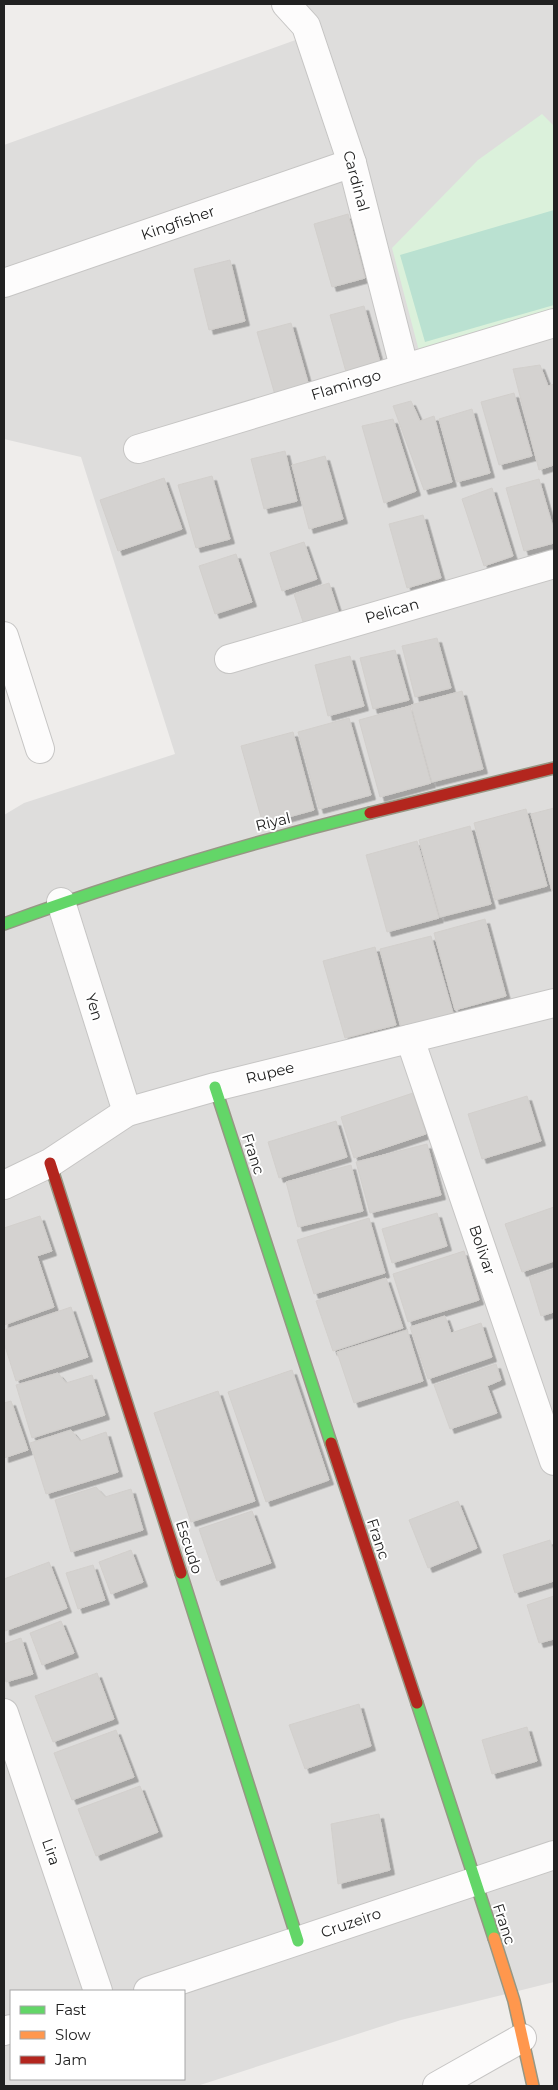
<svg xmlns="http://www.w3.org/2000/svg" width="558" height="2090" font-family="Montserrat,sans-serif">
<defs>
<filter id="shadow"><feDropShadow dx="4.5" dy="4.5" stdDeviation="0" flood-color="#0004"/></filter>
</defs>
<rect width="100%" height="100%" fill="#efedeb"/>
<!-- residential -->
<path fill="#dedddc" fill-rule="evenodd" d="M273,4H554V1982L401,2020L197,2086H4V815L24,803L175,754L81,457L4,439V145L301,38ZM11,1991H184V2079H11Z"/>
<!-- park -->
<path fill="#dbf1db" d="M542,114L554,126V310L419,351L392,248L478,160Z"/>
<!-- pitch -->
<path fill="#bae1d1" d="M554,210V305L425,342L400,255Z"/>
<!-- building -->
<g fill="#d4d2d0" stroke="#d2cfcc" filter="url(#shadow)">
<path d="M348,214L365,278L332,287L314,224Z"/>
<path d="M230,260L245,321L209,330L194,269Z"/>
<path d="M364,306L382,369L348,379L330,315Z"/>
<path d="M291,323L309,386L275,395L257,332Z"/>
<path d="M540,365L548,386L554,384V465L539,470L513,369Z"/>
<path d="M514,393L532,456L499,465L481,402Z"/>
<path d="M411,401L420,421L434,416L452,482L424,490L393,406Z"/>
<path d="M472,409L490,473L457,482L439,419Z"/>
<path d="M393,419L416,491L384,503L362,426Z"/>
<path d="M285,451L297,501L264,509L251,459Z"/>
<path d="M325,456L343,519L309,529L292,465Z"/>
<path d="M212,476L230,539L196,548L178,485Z"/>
<path d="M164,478L182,529L118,551L100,500Z"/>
<path d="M539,479L554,531V543L524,551L506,488Z"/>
<path d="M492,488L513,556L484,566L462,499Z"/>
<path d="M423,515L441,578L407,588L389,524Z"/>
<path d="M304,542L317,579L282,591L270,553Z"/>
<path d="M236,554L252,602L215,614L199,566Z"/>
<path d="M329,583L341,620L306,631L294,594Z"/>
<path d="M437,638L451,688L415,697L402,646Z"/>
<path d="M395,650L409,700L373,709L360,658Z"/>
<path d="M350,656L364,706L328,716L315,665Z"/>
<path d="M462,691L483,769L432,782L411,705Z"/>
<path d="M410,706L431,783L380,797L359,720Z"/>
<path d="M349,718L371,795L319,809L298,732Z"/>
<path d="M293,732L314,810L263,824L241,746Z"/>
<path d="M554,808V890L552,891L531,814Z"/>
<path d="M526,809L547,886L495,900L474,823Z"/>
<path d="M470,826L491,904L440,917L419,840Z"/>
<path d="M417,841L439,918L387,932L366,855Z"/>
<path d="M485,919L506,996L455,1010L434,933Z"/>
<path d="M431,936L453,1013L401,1027L380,949Z"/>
<path d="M375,947L396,1025L345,1038L323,961Z"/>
<path d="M413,1093L426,1134L354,1158L341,1117Z"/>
<path d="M527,1096L541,1141L482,1159L468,1114Z"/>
<path d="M336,1121L347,1157L279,1178L268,1142Z"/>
<path d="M427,1144L441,1195L370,1213L356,1162Z"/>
<path d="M351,1165L363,1211L298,1227L286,1182Z"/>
<path d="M554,1207V1261L522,1272L505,1224Z"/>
<path d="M437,1213L447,1246L392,1263L382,1229Z"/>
<path d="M40,1216L52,1251L37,1256L54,1307L4,1325V1228Z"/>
<path d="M369,1218L385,1273L314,1294L297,1240Z"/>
<path d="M464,1251L479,1300L408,1322L393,1274Z"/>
<path d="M554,1269V1312L541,1316L529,1277Z"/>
<path d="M386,1278L403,1328L333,1351L316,1301Z"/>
<path d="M71,1307L88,1357L16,1381L4,1343V1330Z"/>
<path d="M445,1316L451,1333L481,1323L492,1357L428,1379L410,1327Z"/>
<path d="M407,1330L423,1381L354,1403L337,1352Z"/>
<path d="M496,1364L501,1380L487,1386L497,1413L450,1429L434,1385Z"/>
<path d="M292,1370L329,1480L266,1502L228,1392Z"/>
<path d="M58,1373L66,1383L92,1375L105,1415L32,1438L16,1385Z"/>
<path d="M218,1391L255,1501L191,1522L154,1413Z"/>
<path d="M11,1401L28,1450L4,1458V1403Z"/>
<path d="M71,1430L80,1441L106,1432L118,1472L46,1494L30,1443Z"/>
<path d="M96,1487L105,1497L131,1489L143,1530L71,1552L55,1500Z"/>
<path d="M458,1501L477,1548L428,1568L409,1520Z"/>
<path d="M252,1511L271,1563L217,1581L199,1529Z"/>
<path d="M550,1540L554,1554V1581L515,1593L503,1555Z"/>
<path d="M131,1550L143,1582L111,1594L99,1562Z"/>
<path d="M49,1562L67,1608L5,1631L4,1579Z"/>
<path d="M93,1565L105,1600L78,1609L66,1573Z"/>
<path d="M554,1596V1639L539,1643L527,1605Z"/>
<path d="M61,1621L74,1653L42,1665L30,1633Z"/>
<path d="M21,1638L33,1674L6,1682L4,1675V1644Z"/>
<path d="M97,1673L114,1719L53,1742L35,1696Z"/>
<path d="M359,1704L371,1746L305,1769L289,1725Z"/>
<path d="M527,1727L537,1761L492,1774L482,1740Z"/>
<path d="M116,1730L134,1777L72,1800L54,1753Z"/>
<path d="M140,1786L158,1832L96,1856L78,1809Z"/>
<path d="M379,1814L390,1870L338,1884L331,1824Z"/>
</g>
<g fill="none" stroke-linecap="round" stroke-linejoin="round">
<!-- street casing -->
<g stroke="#c6c5c4" stroke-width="30">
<g id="street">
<path d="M286,4L306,26L352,163L404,367"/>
<path d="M4,283L352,163"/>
<path d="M138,449L554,323"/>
<path d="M4,636L40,749"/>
<path d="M229,659L554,564"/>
<path d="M61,902L127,1112"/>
<path d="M410,1039L554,1461"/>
<path d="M4,1185L50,1163L127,1112L215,1087L554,1003"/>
<path d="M4,1713L98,1991"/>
<path d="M148,1991L554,1855"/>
<path d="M4,2031L11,2029"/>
<path d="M437,2086L522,2038"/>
</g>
</g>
<!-- fast casing -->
<g stroke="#969784" stroke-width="14">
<g id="fast">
<path d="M4,924C124,880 246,844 370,813"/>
<path d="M215,1087L331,1443"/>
<path d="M181,1573L298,1941"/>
<path d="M417,1703L494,1938"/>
</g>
</g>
<!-- slow casing -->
<g stroke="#969784" stroke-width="14">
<path id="slow" d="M494,1938L514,2001L533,2086"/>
</g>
<!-- jam casing -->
<g stroke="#969784" stroke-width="14">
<g id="jam">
<path d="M370,813L554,768"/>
<path d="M50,1163L181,1573"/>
<path d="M331,1443L417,1703"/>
</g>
</g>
<!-- street -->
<use href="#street" stroke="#fdfcfc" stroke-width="28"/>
<!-- fast -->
<use href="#fast" stroke="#63d668" stroke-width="11"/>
<!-- slow -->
<use href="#slow" stroke="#ff974d" stroke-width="11"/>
<!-- jam -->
<use href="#jam" stroke="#b3261e" stroke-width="11"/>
</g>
<g text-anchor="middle" stroke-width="4" stroke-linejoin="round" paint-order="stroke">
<!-- street labels -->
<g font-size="15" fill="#212121" stroke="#fff">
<text transform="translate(356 181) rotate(75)" y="5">Cardinal</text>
<text transform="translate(178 223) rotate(-19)" y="5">Kingfisher</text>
<text transform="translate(346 385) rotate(-17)" y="5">Flamingo</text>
<text transform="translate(392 611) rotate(-16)" y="5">Pelican</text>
<text transform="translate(273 822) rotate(-14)" y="5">Riyal</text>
<text transform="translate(94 1007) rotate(73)" y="5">Yen</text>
<text transform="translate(270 1073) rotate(-14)" y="5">Rupee</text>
<text transform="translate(253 1154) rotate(72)" y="5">Franc</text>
<text transform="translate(482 1250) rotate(71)" y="5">Bolivar</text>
<text transform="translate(378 1539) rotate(72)" y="5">Franc</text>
<text transform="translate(189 1547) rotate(72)" y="5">Escudo</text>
<text transform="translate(51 1852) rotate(71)" y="5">Lira</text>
<text transform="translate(351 1923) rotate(-19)" y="5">Cruzeiro</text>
<text transform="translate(504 1924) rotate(72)" y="5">Franc</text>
</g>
</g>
<!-- border -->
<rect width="558" height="2090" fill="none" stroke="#212121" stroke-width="10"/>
<!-- legend -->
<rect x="10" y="1990" width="175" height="90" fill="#ffffff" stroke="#a6a6a6"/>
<rect x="20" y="2006" width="25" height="8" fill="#63d668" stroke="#a6a6a6"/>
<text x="55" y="2015" font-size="15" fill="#212121">Fast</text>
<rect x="20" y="2031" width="25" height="8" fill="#ff974d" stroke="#a6a6a6"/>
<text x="55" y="2040" font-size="15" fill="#212121">Slow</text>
<rect x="20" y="2056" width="25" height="8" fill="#b3261e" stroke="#a6a6a6"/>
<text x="55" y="2065" font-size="15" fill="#212121">Jam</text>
</svg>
